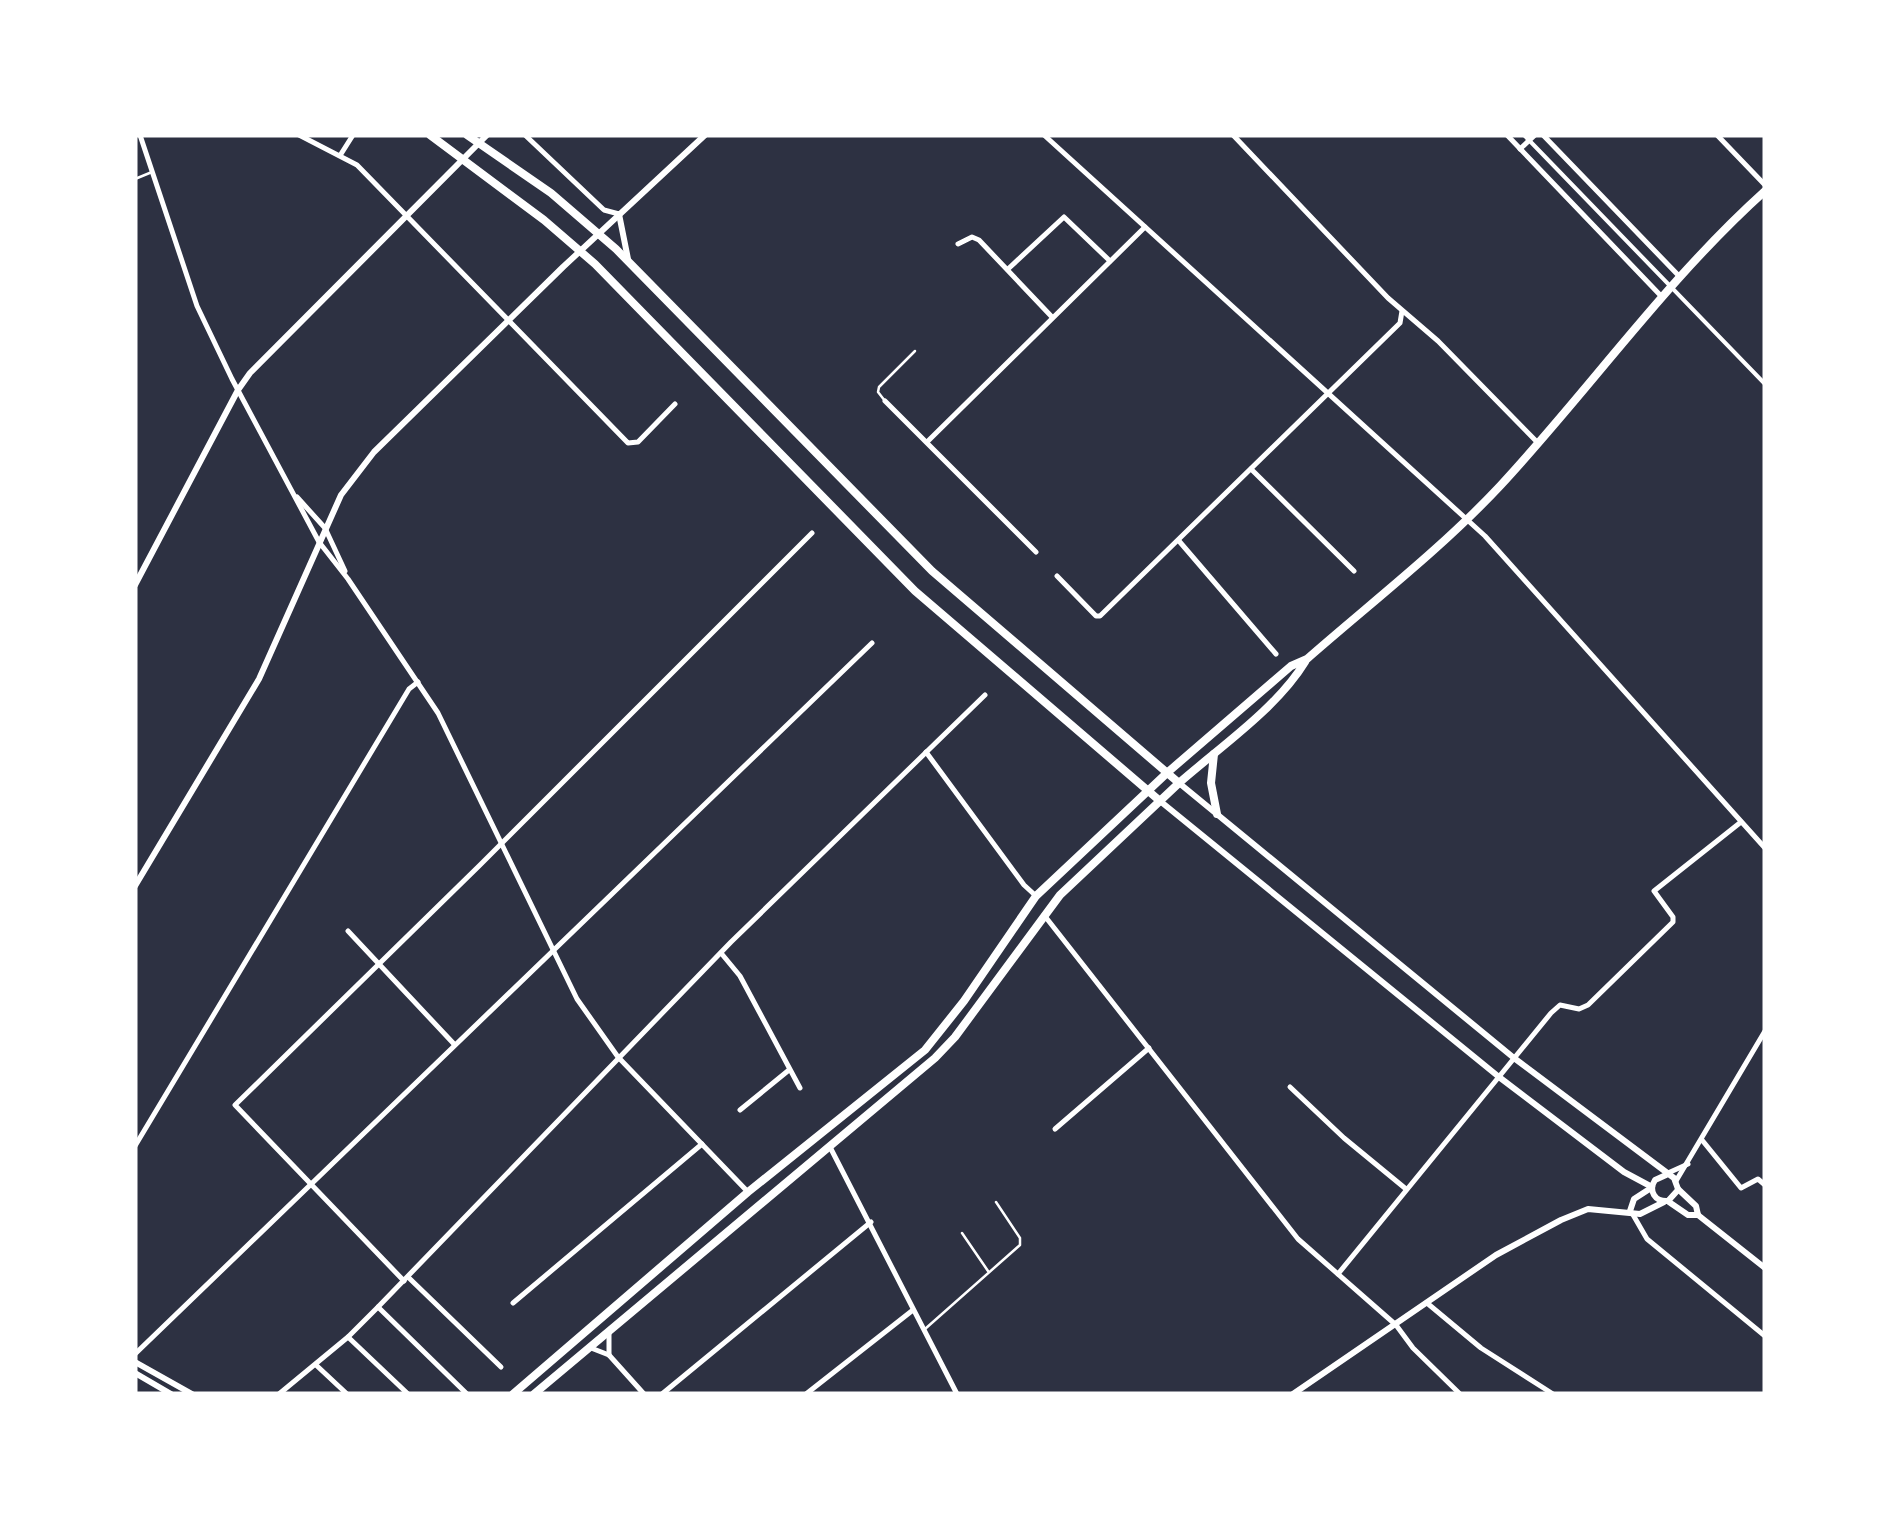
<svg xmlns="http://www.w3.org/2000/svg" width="1900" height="1529" font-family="Montserrat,sans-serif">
<rect width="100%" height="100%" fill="#2d3142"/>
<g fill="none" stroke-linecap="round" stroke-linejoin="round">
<!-- service -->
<g stroke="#fff" stroke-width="2.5">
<path d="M135,179L152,172"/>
<path d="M885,401L878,392L879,387L915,351"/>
<path d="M962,1233L988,1271"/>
<path d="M925,1329L1020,1245V1238L996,1202"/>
</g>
<!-- pedestrian -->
<path stroke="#fff" stroke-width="4" d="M1524,135L1765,384"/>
<!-- minor -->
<g stroke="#fff" stroke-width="5">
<path d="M140,135L197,306L232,379L319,542L348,579L438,713L577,999L618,1057L748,1192"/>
<path d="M299,135L357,165L628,443L638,442L675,404"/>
<path d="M525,135L604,210L619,214"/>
<path d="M1044,135L1485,536L1765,848"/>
<path d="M1233,135L1388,298L1438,341L1538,443"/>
<path d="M1507,135L1662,297"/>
<path d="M1543,135L1679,276"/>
<path d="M1717,135L1765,185"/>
<path d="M1520,149L1535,135"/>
<path d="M341,154L353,135"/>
<path d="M958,244L972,237L979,240L1052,317"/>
<path d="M1008,269L1064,217L1110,261"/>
<path d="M885,401L1036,552"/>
<path d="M927,442L1145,227"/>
<path d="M1251,469L1354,571"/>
<path d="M297,497L325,528L345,571"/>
<path d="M1179,541L1276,654"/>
<path d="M1057,576L1096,616H1100L1400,323L1402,311"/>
<path d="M926,752L1024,885L1036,896"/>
<path d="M1044,915L1298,1239L1396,1325L1413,1348L1460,1394"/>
<path d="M348,931L454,1044"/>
<path d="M721,953L740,976L800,1088"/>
<path d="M1290,1087L1344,1138L1406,1189"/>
<path d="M740,1110L789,1070"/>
<path d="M1055,1129L1149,1048"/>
<path d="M1702,1140L1741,1188L1758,1179L1765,1185"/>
<path d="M135,1146L409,689L418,682"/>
<path d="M830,1147L957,1394"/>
<path d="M1668,1173L1688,1164"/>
<path d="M1676,1181L1765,1031"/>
<path d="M1632,1213L1647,1239L1765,1336"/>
<path d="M1338,1274L1551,1013L1560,1005L1579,1009L1588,1005L1673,922V917L1654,891L1741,822"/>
<path d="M408,1277L501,1367"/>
<path d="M404,1281L235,1105L480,865L812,533"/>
<path d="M513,1303L702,1144"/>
<path d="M1427,1303L1481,1348L1553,1394"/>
<path d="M378,1307L467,1394"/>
<path d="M348,1337L408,1394"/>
<path d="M591,1348L609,1355L644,1394"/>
<path d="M135,1354L872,643"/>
<path d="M609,1355V1333"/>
<path d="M316,1365L347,1394"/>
<path d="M279,1394L348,1337L378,1307L731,942L985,695"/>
<path d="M662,1394L871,1222"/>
<path d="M806,1394L913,1310"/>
</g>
<!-- tertiary -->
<g stroke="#fff" stroke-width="6">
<path d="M619,214L628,259"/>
<path d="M135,585L238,390L250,373L487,135"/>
<path d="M1179,783L1514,1058L1674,1178L1678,1189"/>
<path d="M1160,801L1499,1077L1624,1172L1652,1187"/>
<path d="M135,886L259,679L341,495L374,452L563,267L705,135"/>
<path d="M1666,1175L1655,1180C1648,1191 1655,1202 1668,1201L1678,1190"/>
<path d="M1678,1189L1696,1206L1698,1215L1765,1268"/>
<path d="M1669,1202L1688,1215H1698"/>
<path d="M1630,1211L1634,1199L1651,1188"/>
<path d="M135,1362L192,1394"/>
<path d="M135,1373L171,1394"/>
<path d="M1293,1394L1496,1255L1561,1220L1588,1209L1640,1214L1664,1202"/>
</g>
<!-- secondary -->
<g stroke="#fff" stroke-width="8">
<path d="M1214,754L1211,783L1217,814"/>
<path d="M1168,772L1291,666L1307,659C1372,602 1441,549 1500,486C1590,389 1666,280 1765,191"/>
<path d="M1179,783C1220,747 1277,708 1305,662"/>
</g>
<!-- primary -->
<g stroke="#fff" stroke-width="8">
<path d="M430,135L544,220L595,264L915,591L1160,801"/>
<path d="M467,135L551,193L616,249L932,571L1179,783L1060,895L955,1037L935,1058L534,1394"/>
<path d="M513,1394L748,1192L925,1050L964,1001L1036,896L1168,772"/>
</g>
</g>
<!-- border -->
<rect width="1900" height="1529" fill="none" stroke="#ffffff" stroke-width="275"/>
</svg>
